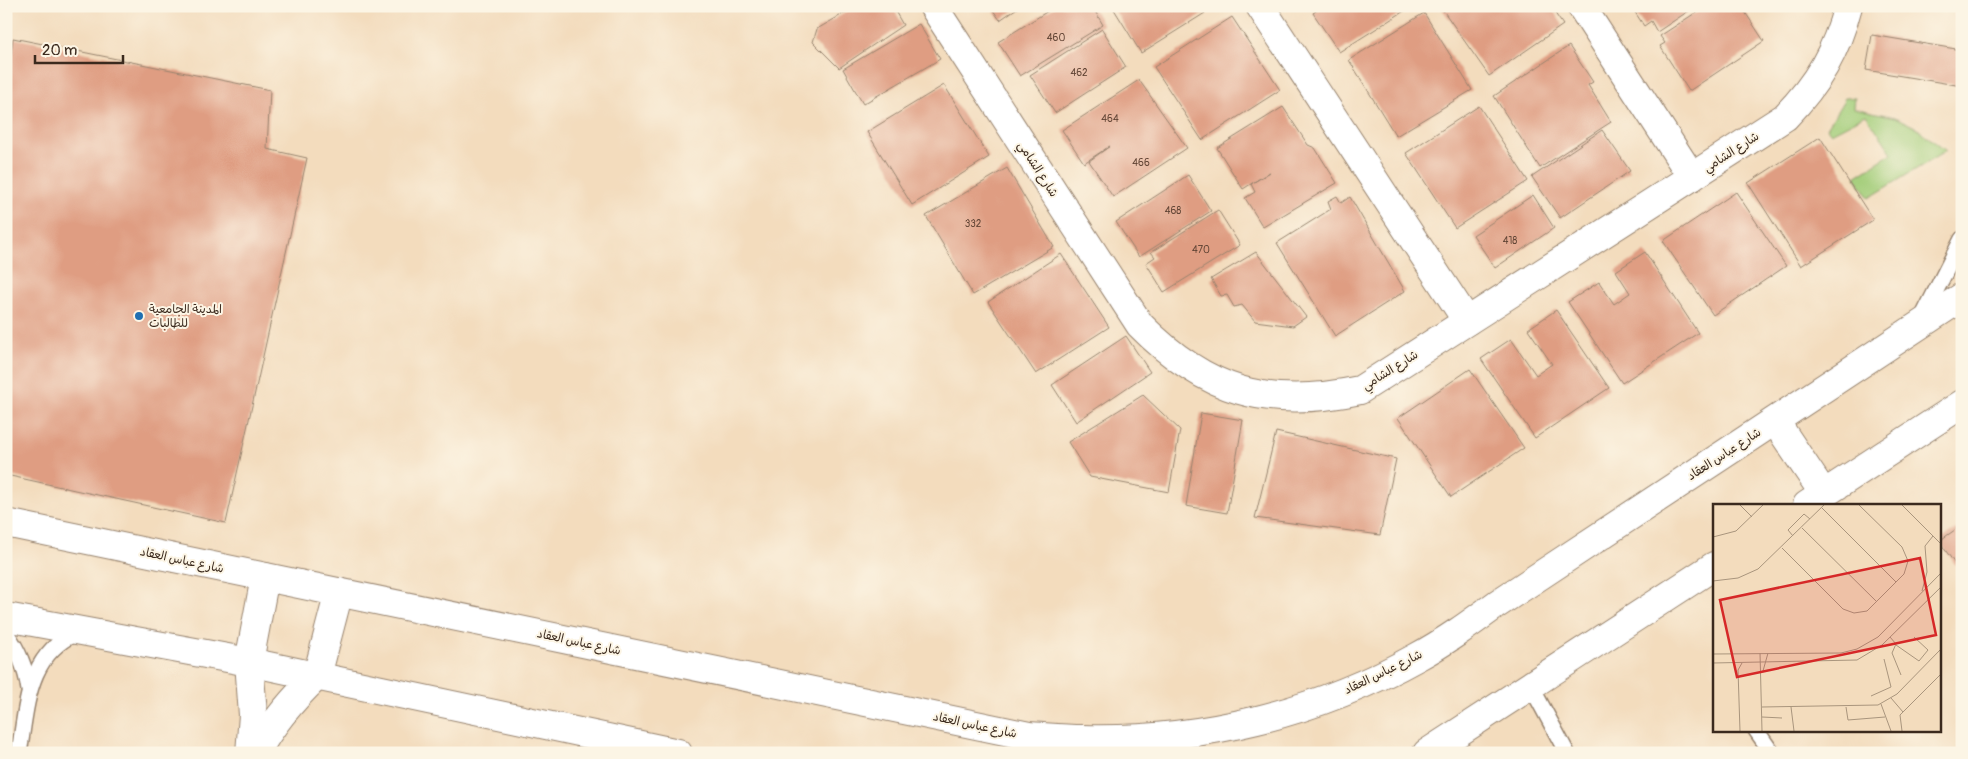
<svg xmlns="http://www.w3.org/2000/svg" width="1968" height="759" font-family="Pangolin,'Playpen Sans Arabic',sans-serif">
<rect width="100%" height="100%" fill="#fcf5e5"/>
<filter id="ink" filterUnits="userSpaceOnUse"><feTurbulence type="fractalNoise" baseFrequency=".02" numOctaves="2"/><feDisplacementMap in="SourceGraphic" scale="10" xChannelSelector="R" yChannelSelector="G"/><feConvolveMatrix kernelMatrix="1 2 1 2 8 2 1 2 1" color-interpolation-filters="sRGB"/></filter>
<filter id="wash" filterUnits="userSpaceOnUse"><feTurbulence type="fractalNoise" baseFrequency=".0096" numOctaves="4" result="noise"/><feDisplacementMap in="SourceGraphic" scale="20" xChannelSelector="R" yChannelSelector="G"/><feGaussianBlur stdDeviation="1.12" result="paint"/><feColorMatrix in="noise" values="0 0 0 0 0 0 0 0 0 0 0 0 0 0 0 0 0 1.4 0 .05"/><feComposite in="paint" operator="in"/></filter>
<g filter="url(#wash)">
<rect width="100%" height="100%" fill="#f3dcbd"/>
<!-- green -->
<path fill="#a3cd79" stroke="#6f7c4c" d="M1845,98H1855L1854,108L1895,117L1915,127L1946,151L1869,198L1855,177L1892,153L1866,115L1831,133L1827,128Z"/>
<g id="blocks">
<!-- building -->
<g fill="#df9d82">
<path d="M771,6H786L775,13Z"/>
<path d="M857,6H892L903,25L839,68L813,42L817,29Z"/>
<path d="M990,6H1020L1000,20Z"/>
<path d="M1056,6H1092L1103,25L1020,76L998,42Z"/>
<path d="M1112,6H1201L1205,13L1141,53Z"/>
<path d="M1323,6H1408L1409,8L1339,52L1313,13Z"/>
<path d="M1440,6H1550L1563,25L1489,76Z"/>
<path d="M1631,6H1696L1657,32L1651,21L1644,26Z"/>
<path d="M1706,6H1741L1764,41L1689,91L1660,46L1665,43L1660,36Z"/>
<path d="M1424,13L1472,90L1396,136L1349,60Z"/>
<path d="M1232,17L1280,90L1202,140L1154,67Z"/>
<path d="M919,24L940,59L863,104L843,69Z"/>
<path d="M1102,29L1126,67L1055,113L1030,75Z"/>
<path d="M1872,35L1962,50V86L1866,70Z"/>
<path d="M13,38L270,90L267,149L307,158L226,523L6,475V93Z"/>
<path d="M1569,46L1593,82L1588,85L1611,122L1540,168L1494,96Z"/>
<path d="M1139,80L1187,148L1113,197L1089,161L1110,146L1084,163L1062,130Z"/>
<path d="M944,85L989,157L912,205L867,132Z"/>
<path d="M1479,106L1528,181L1455,228L1406,153Z"/>
<path d="M1283,107L1308,145L1315,148L1337,183L1263,227L1245,198L1255,192L1251,184L1270,172L1243,189L1217,148Z"/>
<path d="M1602,130L1630,171L1560,218L1532,177Z"/>
<path d="M1820,137L1873,220L1801,266L1748,183Z"/>
<path d="M1007,168L1054,247L973,295L926,216Z"/>
<path d="M1188,175L1211,211L1139,257L1116,222Z"/>
<path d="M1736,192L1786,266L1713,315L1663,241Z"/>
<path d="M1533,195L1554,228L1495,268L1473,235Z"/>
<path d="M1337,196L1341,203L1350,197L1405,291L1335,336L1277,243L1331,209L1328,201Z"/>
<path d="M1218,210L1240,245L1164,292L1146,263L1155,257L1151,252Z"/>
<path d="M1256,252L1306,317L1293,326L1255,321L1242,305L1234,307L1227,295L1221,296L1211,279Z"/>
<path d="M1645,252L1698,333L1622,383L1568,302L1599,282L1614,304L1630,293L1616,271Z"/>
<path d="M1061,254L1109,327L1036,374L988,302Z"/>
<path d="M1556,310L1609,388L1535,438L1481,359L1511,339L1536,375L1552,364L1528,329Z"/>
<path d="M1126,336L1150,372L1076,422L1052,385Z"/>
<path d="M1470,369L1524,448L1451,497L1398,418Z"/>
<path d="M1143,395L1180,430L1169,492L1090,477L1068,442Z"/>
<path d="M1201,413L1243,420L1227,513L1186,506Z"/>
<path d="M1276,432L1396,459L1380,535L1255,518Z"/>
<path d="M1962,525V574L1939,541Z"/>
</g>
</g>
</g>
<g filter="url(#ink)">
<use href="#blocks" fill-opacity="0" stroke="#97836e" stroke-width="1"/>
<g fill="none" stroke-linecap="round" stroke-linejoin="round">
<!-- lane casing -->
<g stroke="#97836e" stroke-width="18">
<g id="lane">
<path d="M1921,320L1962,239"/>
<path d="M6,633C19,651 26,668 29,690"/>
<path d="M1531,686L1567,753"/>
<path d="M1756,730L1772,753"/>
<path d="M19,753C27,705 27,654 78,632"/>
</g>
</g>
<!-- street casing -->
<g stroke="#97836e" stroke-width="30">
<g id="street">
<path d="M933,6L1140,325C1206,392 1268,410 1360,390L1785,117C1818,83 1836,52 1848,6"/>
<path d="M1260,6L1467,321"/>
<path d="M1581,6L1692,177"/>
<path d="M249,662L253,715L250,753"/>
<path d="M256,753C272,723 293,699 317,676"/>
</g>
</g>
<!-- secondary casing -->
<g stroke="#97836e" stroke-width="30">
<g id="secondary">
<path d="M1775,421L1824,494"/>
<path d="M1807,505L1962,404"/>
<path d="M6,523L1029,736C1046,737 1064,739 1082,739C1199,742 1315,714 1417,657C1445,642 1471,623 1497,604L1962,297"/>
<path d="M6,617L249,662L678,753"/>
<path d="M249,662L265,577"/>
<path d="M317,676L339,592"/>
<path d="M1427,753L1714,566"/>
</g>
</g>
<!-- lane -->
<use href="#lane" stroke="#fff" stroke-width="15"/>
<!-- street -->
<use href="#street" stroke="#fff" stroke-width="28"/>
<!-- secondary -->
<use href="#secondary" stroke="#fff" stroke-width="28"/>
</g>
</g>
<!-- markers -->
<circle fill="#1f6fb2" stroke="#fcf5e5" stroke-width="2" cx="139" cy="316" r="5"/>
<g text-anchor="middle" stroke-width="4" stroke-linejoin="round" paint-order="stroke">
<!-- number labels -->
<g font-size="10" fill="#644737">
<text x="1056" y="41">460</text>
<text x="1079" y="76">462</text>
<text x="1110" y="122">464</text>
<text x="1141" y="166">466</text>
<text x="1173" y="214">468</text>
<text x="973" y="227">332</text>
<text x="1510" y="244">418</text>
<text x="1201" y="253">470</text>
</g>
<!-- street labels -->
<g font-size="12" fill="#3b2a1e" stroke="#fcf5e5">
<text transform="translate(1731 152) rotate(-33)" y="4">شارع الشامي</text>
<text transform="translate(1038 169) rotate(57)" y="4">شارع الشامي</text>
<text transform="translate(1390 370) rotate(-32)" y="4">شارع الشامي</text>
<text transform="translate(1724 454) rotate(-33)" y="4">شارع عباس العقاد</text>
<text transform="translate(182 560) rotate(12)" y="4">شارع عباس العقاد</text>
<text transform="translate(579 642) rotate(12)" y="4">شارع عباس العقاد</text>
<text transform="translate(1383 672) rotate(-26)" y="4">شارع عباس العقاد</text>
<text transform="translate(975 725) rotate(12)" y="4">شارع عباس العقاد</text>
</g>
<!-- poi labels -->
<g font-size="12" fill="#3b2a1e" stroke="#fcf5e5" text-anchor="start">
<text x="149" y="313">المدينة الجامعية<tspan x="149" dy="14">للطالبات</tspan></text>
</g>
</g>
<!-- overview -->
<g transform="translate(1713 504)">
<rect width="228" height="228" fill="#f3dcbd"/>
<path fill="none" stroke="#a9957d" stroke-width="1" d="M26,0L39,13M188,0L228,40M109,4L183,78M89,24L163,97M80,32L75,26L91,10L97,15M0,33L23,27L51,0M69,44L130,105L141,109L154,107L191,70L195,57L189,43L145,0M0,77L25,74L45,65L112,0M209,87L214,68L212,42L220,32M177,133L183,140L179,149L188,171M183,141L206,157L215,146L201,133M47,149L49,227M0,150L128,149L144,145L165,133L228,69M0,159L144,156L169,141L228,83M50,167L55,149M158,192L178,183L171,155M178,194L190,208M168,200L178,227M49,203L165,201L184,190L228,145M78,203L81,227M133,203L135,216L172,213M49,213L69,214M27,227L25,166L29,159M189,227L187,211L228,170"/>
<path fill="#d62828" fill-opacity="0.15" stroke="#d62828" stroke-width="2.5" d="M207,54L223,131L24,173L7,96Z"/>
<rect width="228" height="228" fill="none" stroke="#3b2a1e" stroke-width="2.5"/>
</g>
<!-- margin -->
<rect width="1968" height="759" fill="none" stroke="#fcf5e5" stroke-width="25"/>
<!-- scale -->
<path d="M35 55v8h88v-8" fill="none" stroke="#3b2a1e" stroke-width="2.5"/>
<text x="42" y="55" font-size="15" fill="#3b2a1e" stroke="#fcf5e5" stroke-width="4" paint-order="stroke">20 m</text>
</svg>
